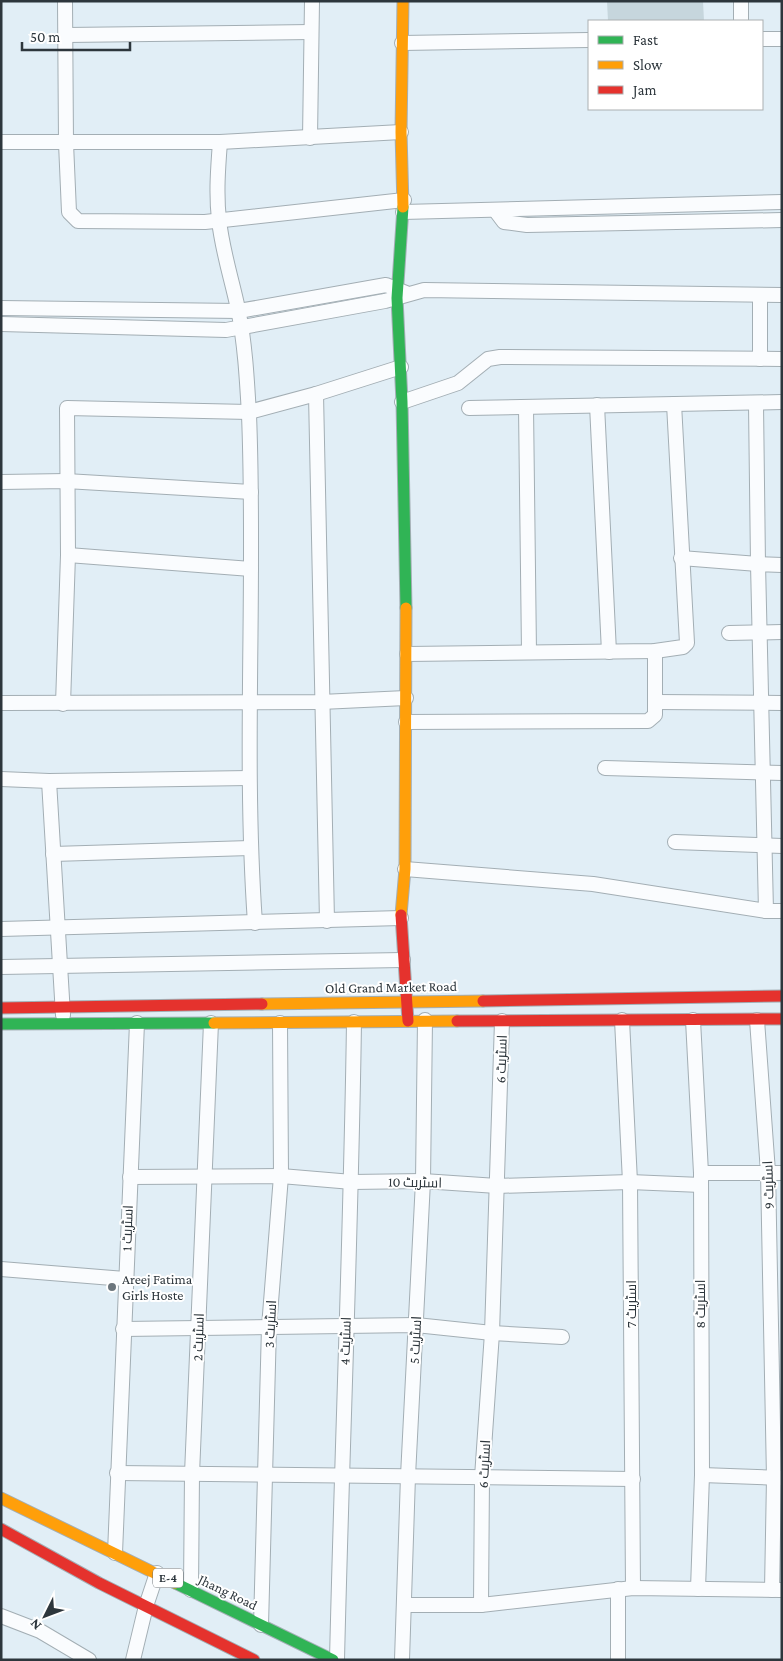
<svg xmlns="http://www.w3.org/2000/svg" width="783" height="1661" font-family="'Crimson Pro',Cairo,serif">
<rect width="100%" height="100%" fill="#e1eef6"/>
<!-- building -->
<path fill="#c6d6dd" d="M607,1H703L704,21H608Z"/>
<g fill="none" stroke-linecap="round" stroke-linejoin="round">
<!-- street casing -->
<g stroke="#a3aeb4" stroke-width="16">
<g id="street">
<path d="M65,1L66,143L69,212L78,221L205,222L404,200"/>
<path d="M741,1V21"/>
<path d="M66,35L311,32"/>
<path d="M762,39H782"/>
<path d="M402,43L589,40"/>
<path d="M310,138L312,1"/>
<path d="M1,142H220L401,132"/>
<path d="M220,142C218,168 216,194 219,220C222,250 232,280 238,309C245,343 247,380 249,415C256,584 243,753 255,923"/>
<path d="M495,210L504,222L527,225L782,220"/>
<path d="M403,212L782,202"/>
<path d="M1,308L239,311L386,285L406,293"/>
<path d="M1,324L226,330L385,301L424,290L782,295"/>
<path d="M760,359V295"/>
<path d="M316,394L327,921"/>
<path d="M402,402L458,383L488,359L500,357L782,359"/>
<path d="M597,405L609,652"/>
<path d="M526,407L529,652"/>
<path d="M469,408L782,402"/>
<path d="M1,482L66,481L251,492"/>
<path d="M68,555L251,569"/>
<path d="M681,558L758,564L756,404"/>
<path d="M729,633L782,632"/>
<path d="M407,654L655,651L683,647L687,643L674,404"/>
<path d="M656,702L782,703"/>
<path d="M1,703L321,702L406,698"/>
<path d="M63,704L68,555L67,408L249,412L316,394L401,367"/>
<path d="M406,722L648,721L655,715V651"/>
<path d="M605,768L782,773"/>
<path d="M1,779L49,781L249,778"/>
<path d="M49,781L63,1015"/>
<path d="M675,842L782,846"/>
<path d="M53,854L250,848"/>
<path d="M405,869L593,884L766,911L758,564L782,565"/>
<path d="M766,911H782"/>
<path d="M1,929L401,918"/>
<path d="M1,967L403,960"/>
<path d="M622,1020L630,1182L633,1588"/>
<path d="M693,1020L701,1173L702,1475L698,1589"/>
<path d="M757,1020L768,1172L774,1478L772,1590"/>
<path d="M701,1173H782"/>
<path d="M130,1177L281,1176L352,1182L423,1181L497,1186L630,1182L701,1185"/>
<path d="M1,1269L125,1279"/>
<path d="M123,1329L416,1325L492,1333L562,1337"/>
<path d="M117,1473L633,1479"/>
<path d="M702,1475L782,1478"/>
<path d="M115,1553L137,1023"/>
<path d="M191,1590L192,1474L211,1023"/>
<path d="M404,1605H481L633,1588L781,1590"/>
<path d="M481,1605L482,1477L492,1333L502,1021"/>
<path d="M1,1616L40,1631L89,1660"/>
<path d="M261,1625L269,1327L281,1176L280,1023"/>
<path d="M133,1660L146,1606L157,1573"/>
<path d="M337,1660C342,1447 351,1235 354,1022"/>
<path d="M402,1660L408,1476L423,1181L425,1020"/>
<path d="M618,1660V1589"/>
</g>
</g>
<!-- fast casing -->
<g stroke="#a3aeb4" stroke-width="13">
<g id="fast">
<path d="M403,207L397,298L402,402L406,608"/>
<path d="M1,1024L214,1023"/>
<path d="M175,1583L333,1660"/>
</g>
</g>
<!-- slow casing -->
<g stroke="#a3aeb4" stroke-width="13">
<g id="slow">
<path d="M403,1L401,132L403,207"/>
<path d="M401,915L405,869L406,608"/>
<path d="M262,1004L483,1001"/>
<path d="M214,1023L457,1021"/>
<path d="M1,1498L175,1583"/>
</g>
</g>
<!-- jam casing -->
<g stroke="#a3aeb4" stroke-width="13">
<g id="jam">
<path d="M401,915L408,1021"/>
<path d="M483,1001L782,996"/>
<path d="M1,1008L262,1004"/>
<path d="M457,1021L782,1019"/>
<path d="M1,1529L99,1583L254,1660"/>
</g>
</g>
<!-- street -->
<use href="#street" stroke="#fafcfe" stroke-width="14"/>
<!-- fast -->
<use href="#fast" stroke="#30b455" stroke-width="11"/>
<!-- slow -->
<use href="#slow" stroke="#ff9f0a" stroke-width="11"/>
<!-- jam -->
<use href="#jam" stroke="#e5322d" stroke-width="11"/>
</g>
<!-- markers -->
<circle fill="#6c767d" stroke="#fff" stroke-width="2" cx="112" cy="1287" r="5"/>
<g text-anchor="middle" stroke-width="4" stroke-linejoin="round" paint-order="stroke">
<!-- shield labels -->
<rect fill="#fff" stroke="#6c7276" stroke-width="1" x="153" y="1568.5" width="30" height="19" rx="4"/>
<g font-size="12" font-weight="bold" fill="#2d363c">
<text x="168" y="1582">E-4</text>
</g>
<!-- street labels -->
<g font-size="14" fill="#2d363c" stroke="#fff">
<text transform="translate(391 987) rotate(-1)" y="5">Old Grand Market Road</text>
<text transform="translate(501 1059) rotate(-88)" y="5">اسٹریٹ 6</text>
<text transform="translate(415 1182) rotate(1)" y="5">اسٹریٹ 10</text>
<text transform="translate(768 1185) rotate(-92)" y="5">اسٹریٹ 9</text>
<text transform="translate(127 1228) rotate(-88)" y="5">اسٹریٹ 1</text>
<text transform="translate(631 1304) rotate(-90)" y="5">اسٹریٹ 7</text>
<text transform="translate(700 1304) rotate(-90)" y="5">اسٹریٹ 8</text>
<text transform="translate(270 1324) rotate(-87)" y="5">اسٹریٹ 3</text>
<text transform="translate(198 1337) rotate(-88)" y="5">اسٹریٹ 2</text>
<text transform="translate(415 1340) rotate(-87)" y="5">اسٹریٹ 5</text>
<text transform="translate(345 1341) rotate(-88)" y="5">اسٹریٹ 4</text>
<text transform="translate(484 1464) rotate(-87)" y="5">اسٹریٹ 6</text>
<text transform="translate(228 1592) rotate(26)" y="5">Jhang Road</text>
</g>
<!-- poi labels -->
<g font-size="14" fill="#2d363c" stroke="#fff" text-anchor="start">
<text x="122" y="1284">Areej Fatima<tspan x="122" dy="16">Girls Hoste</tspan></text>
</g>
</g>
<!-- border -->
<rect width="783" height="1661" fill="none" stroke="#2d363c" stroke-width="5"/>
<!-- legend -->
<rect x="588" y="20" width="175" height="90" fill="#ffffff" stroke="#abafb1"/>
<rect x="598" y="36" width="25" height="8" fill="#30b455" stroke="#abafb1"/>
<text x="633" y="45" font-size="15" fill="#2d363c">Fast</text>
<rect x="598" y="61" width="25" height="8" fill="#ff9f0a" stroke="#abafb1"/>
<text x="633" y="70" font-size="15" fill="#2d363c">Slow</text>
<rect x="598" y="86" width="25" height="8" fill="#e5322d" stroke="#abafb1"/>
<text x="633" y="95" font-size="15" fill="#2d363c">Jam</text>
<!-- north arrow -->
<g transform="translate(45 1616) rotate(228)" stroke="#ffffff" stroke-width="4" paint-order="stroke">
<path d="M0-4L9 19L0 12L-9 19Z" fill="#2d363c"/>
<text y="-8" font-size="14" font-weight="bold" text-anchor="middle" fill="#2d363c">N</text>
</g>
<!-- scale -->
<path d="M22 42v8h108v-8" fill="none" stroke="#2d363c" stroke-width="2.5"/>
<text x="30" y="42" font-size="15" fill="#2d363c" stroke="#ffffff" stroke-width="4" paint-order="stroke">50 m</text>
</svg>
